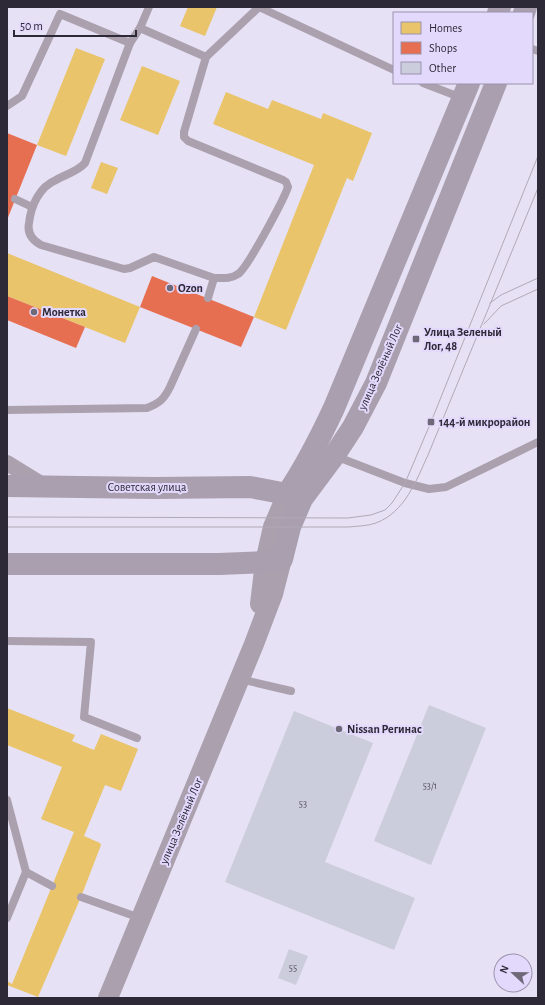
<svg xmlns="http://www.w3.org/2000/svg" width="545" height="1005" font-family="'Alegreya Sans',sans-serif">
<rect width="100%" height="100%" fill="#e6e1f4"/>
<!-- homes -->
<g fill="#e9c46a">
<path d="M188,7H217L205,36L180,26Z"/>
<path d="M76,48L105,59L66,156L37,145Z"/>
<path d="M142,66L180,81L158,135L120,120Z"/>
<path d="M226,92L268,109L272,100L321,119L323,113L372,133L353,181L347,178L286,330L254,317L314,165L213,124Z"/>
<path d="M101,162L118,168L107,194L91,188Z"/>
<path d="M7,253L140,307L125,343L7,296Z"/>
<path d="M7,708L75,735L72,741L94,750L101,734L138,749L121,791L105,785L84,836L100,843L101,845L81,897L38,997L7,985V981L12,984L74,832L41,819L62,767L7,745Z"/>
</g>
<!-- shops -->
<g fill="#e76f51">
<path d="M7,133L37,145L7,220Z"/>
<path d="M152,276L254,317L241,347L140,307Z"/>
<path d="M7,296L85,327L76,348L7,320Z"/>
</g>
<!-- building -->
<g fill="#cccddc">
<path d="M429,705L486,728L431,865L374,841Z"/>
<path d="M294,711L373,743L325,862L415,898L394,950L225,882Z"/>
<path d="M289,949L308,956L296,985L278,978Z"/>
</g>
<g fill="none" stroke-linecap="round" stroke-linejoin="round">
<!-- service -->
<g stroke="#aba0ae" stroke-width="8">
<path d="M149,7L140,28L206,57"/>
<path d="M130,43L85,163C77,172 66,174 56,180C39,187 31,206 29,223C27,233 32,240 41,245L124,269L130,268L154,257L214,278"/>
<path d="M532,49L538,51"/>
<path d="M423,83L462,98"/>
<path d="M7,106L22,96L60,14L130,43L140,28"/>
<path d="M15,199L32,207"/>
<path d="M208,298L214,278C223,278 231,279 238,274C247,269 284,199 288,187L286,182L283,180L188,141L184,137V132L206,57L259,7L394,70"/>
<path d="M7,410L147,408C160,403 164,399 170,387L196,329"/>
<path d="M335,456L405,483L429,489L446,487L538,442"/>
<path d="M7,641L91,642L84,717L137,738"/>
<path d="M240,679L291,691"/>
<path d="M7,800L26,872L7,918"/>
<path d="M26,872L52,886"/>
<path d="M81,897L140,918"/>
</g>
<!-- minor -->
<path stroke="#aba0ae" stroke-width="16" d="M7,463L46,487"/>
<!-- tertiary -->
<g stroke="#aba0ae" stroke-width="20">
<path d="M260,604L265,562L273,527L287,494"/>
<path d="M108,998L254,644L273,594L282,559"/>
</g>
<!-- secondary -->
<g stroke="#aa9faf" stroke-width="22">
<path d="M498,13L500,7"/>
<path d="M524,13L526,7"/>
<path d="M7,486L155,488L250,487L287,494L300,498"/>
<path d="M287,494C306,466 320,438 334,408L469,83"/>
<path d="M7,564H219L265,562L282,559L290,527L302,499L334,456L353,427L376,383L496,83"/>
</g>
<!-- tram -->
<g stroke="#b0a9b7" stroke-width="1">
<path d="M490,303L501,295L538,278"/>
<path d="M484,324L501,306L538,289"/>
<path d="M7,517L348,518L371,515L385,510L392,503L405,483L431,422L538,156"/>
<path d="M7,527H349C357,526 368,526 376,523C405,512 416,481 428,455L538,188"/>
</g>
</g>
<!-- markers -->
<g fill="#6e6979" stroke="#e3d9fc" stroke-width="1.5">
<circle cx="170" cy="288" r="4"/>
<circle cx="34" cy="312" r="4"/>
<rect x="412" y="335" width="8" height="8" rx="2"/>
<rect x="427" y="418" width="8" height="8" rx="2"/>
<circle cx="339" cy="729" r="4"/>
</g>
<g text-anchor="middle" stroke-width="4" stroke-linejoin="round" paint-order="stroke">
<!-- number labels -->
<g font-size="10" fill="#555260">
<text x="430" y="789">53/1</text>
<text x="303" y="807">53</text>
<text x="293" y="971">55</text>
</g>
<!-- poi labels -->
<g font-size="12" font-weight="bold" fill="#2d2937" stroke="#e3d9fc" text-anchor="start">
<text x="178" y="292">Ozon</text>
<text x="42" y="316">Монетка</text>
<text x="424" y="336">Улица Зеленый<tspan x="424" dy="14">Лог, 48</tspan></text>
<text x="439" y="426">144-й микрорайон</text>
<text x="347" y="733">Nissan Регинас</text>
</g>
<!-- street labels -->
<g font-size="12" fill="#2d2937" stroke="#e3d9fc">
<text transform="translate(380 367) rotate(-66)" y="4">улица Зелёный Лог</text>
<text x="147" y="491">Советская улица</text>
<text transform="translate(181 821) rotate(-67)" y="4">улица Зелёный Лог</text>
</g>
</g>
<!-- border -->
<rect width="545" height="1005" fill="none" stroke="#2d2937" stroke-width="16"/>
<!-- legend -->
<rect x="393" y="12" width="140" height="72" fill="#e3d9fc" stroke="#9a93ad"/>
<rect x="401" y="22" width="20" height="12" fill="#e9c46a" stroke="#9a93ad"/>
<text x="429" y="32" font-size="12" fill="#2d2937">Homes</text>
<rect x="401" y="42" width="20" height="12" fill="#e76f51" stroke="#9a93ad"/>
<text x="429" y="52" font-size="12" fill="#2d2937">Shops</text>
<rect x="401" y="62" width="20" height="12" fill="#cccddc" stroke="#9a93ad"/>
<text x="429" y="72" font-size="12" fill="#2d2937">Other</text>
<!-- north arrow -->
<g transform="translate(513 973) rotate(292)"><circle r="19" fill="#e3d9fc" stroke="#9a93ad"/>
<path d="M0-3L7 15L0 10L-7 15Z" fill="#6e6979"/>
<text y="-6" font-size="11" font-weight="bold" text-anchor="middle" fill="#2d2937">N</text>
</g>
<!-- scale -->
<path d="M14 30v6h122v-6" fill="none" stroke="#2d2937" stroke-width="2"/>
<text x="20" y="30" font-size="12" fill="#2d2937" stroke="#e3d9fc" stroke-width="3" paint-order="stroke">50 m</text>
</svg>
